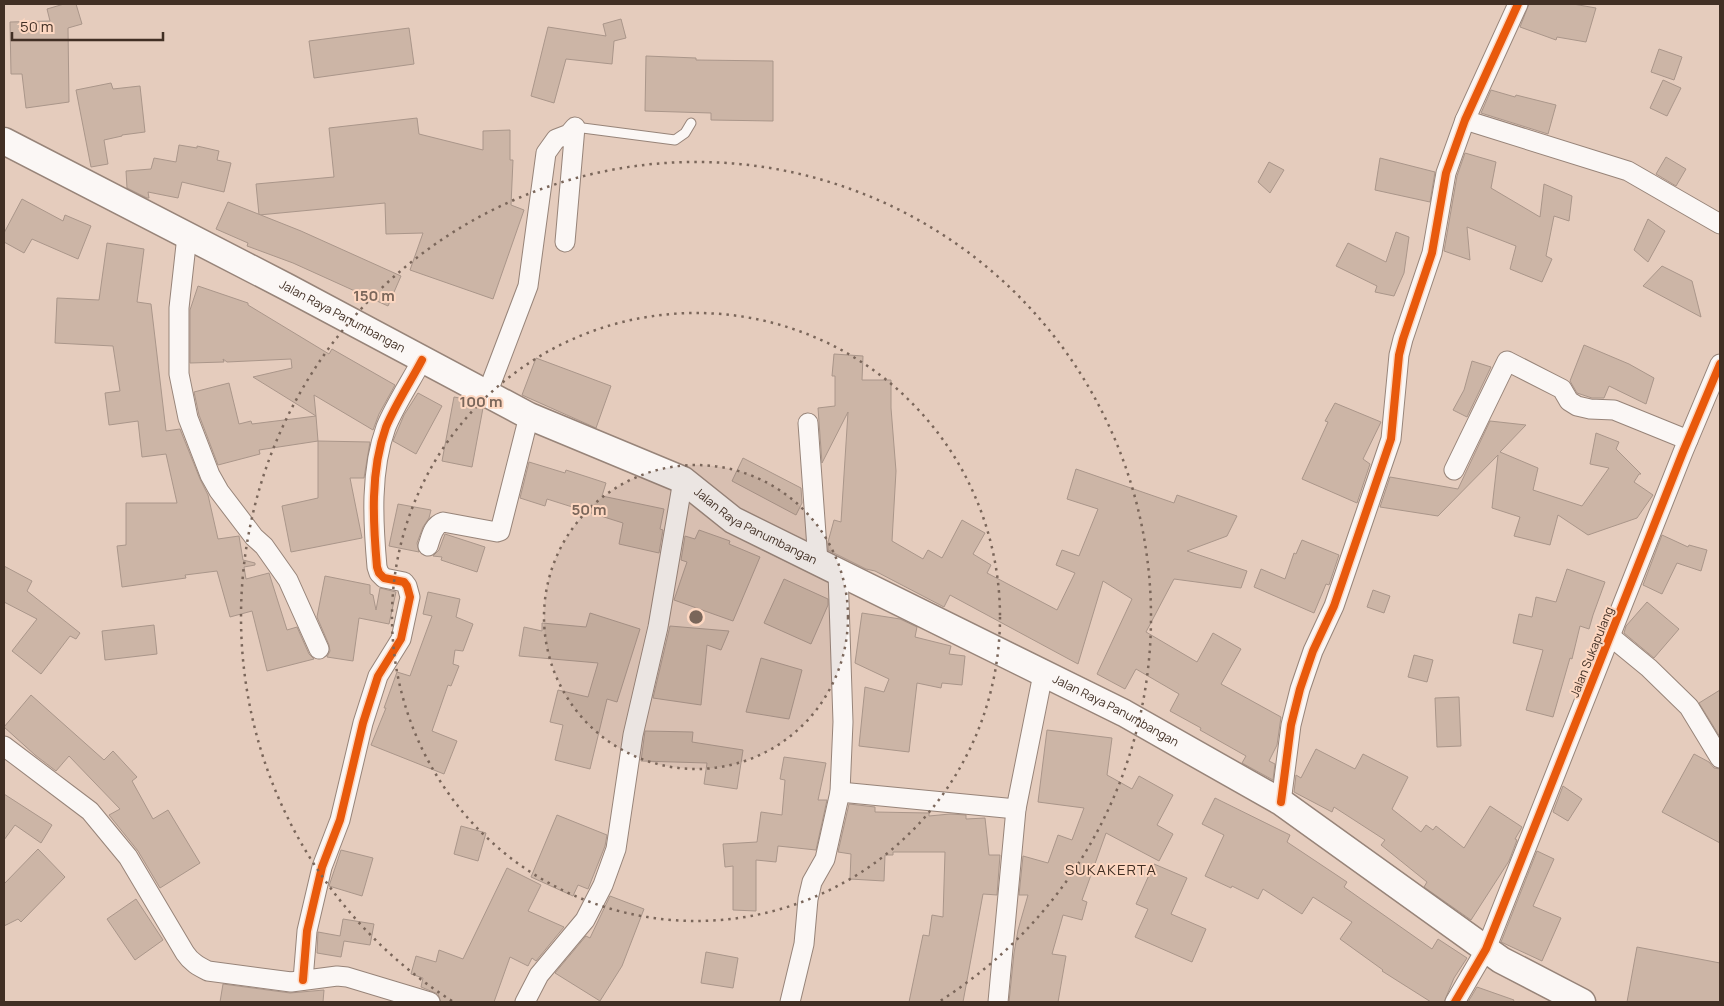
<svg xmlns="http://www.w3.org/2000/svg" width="1724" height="1006" font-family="Manrope,sans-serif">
<rect width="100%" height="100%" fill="#e5ccbd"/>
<!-- building -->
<g fill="#ccb5a6" stroke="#aa968a">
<path d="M64,4H76L82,24L68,28L69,102L26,108L22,74H11L10,22L50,21L47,9Z"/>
<path d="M1529,4H1573L1596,8L1586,42L1557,37L1556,40L1520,27Z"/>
<path d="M621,19L626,38L614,41L612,64L566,59L554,103L531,96L548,27L606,36L603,24Z"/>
<path d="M409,28L414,64L314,78L309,41Z"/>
<path d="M1659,49L1682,57L1674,80L1651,72Z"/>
<path d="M646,56L696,58V60L773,61V121L711,120V113L645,111Z"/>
<path d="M1663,80L1681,88L1667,116L1650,108Z"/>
<path d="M111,83L113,89L140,86L145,132L122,135V136L104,140L108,164L91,167L76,90Z"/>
<path d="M1491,90L1515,97L1516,95L1556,105L1548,134L1481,113Z"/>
<path d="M417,118L419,134L483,150V131L510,130V160H513L511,205L524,210L493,299L410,270L423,233L386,234L385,203L259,215L256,184L334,177L329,128Z"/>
<path d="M179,145L197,148V146L219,151L217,160L231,163L224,192L182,182L178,198L148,192L149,198H147L127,188L126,171L151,169L154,158L176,162Z"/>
<path d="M1465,153L1496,162L1491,188L1540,217L1544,184L1572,196L1569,221L1554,216L1546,256L1552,259L1542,282L1510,269L1516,246L1467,227L1470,260L1444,251L1457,176Z"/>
<path d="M1666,157L1686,169L1676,186L1656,174Z"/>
<path d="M1380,158L1435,172L1430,202L1375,190Z"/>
<path d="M1269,162L1284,170L1270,193L1258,182Z"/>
<path d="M22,199L63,221L65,215L91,226L78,259L32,239L24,253L4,242V233Z"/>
<path d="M228,202L301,231L401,276L388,306L293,263L247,246L248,243L216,229Z"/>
<path d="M1648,219L1665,231L1648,262L1634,250Z"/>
<path d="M1396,232L1409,237L1404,273L1394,296L1375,292L1377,286L1336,266L1348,243L1386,262Z"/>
<path d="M107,243L144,249L137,302L151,304L166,431L180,429L200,479L208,495L218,539L239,536L243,560L255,563V565L244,567L246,579L269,573L287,630L297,627L309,654L314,659L267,671L252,611L230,617L217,571L185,575L186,578L122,587L117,546L126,545V503H177L166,454L142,457L138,421L109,425L105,393L120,391L113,346L55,343L57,298L99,300Z"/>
<path d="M1662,266L1692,281L1701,317L1643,286Z"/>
<path d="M198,286L248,303V305L329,354L332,349L395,385L379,414L373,430L314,395L316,416L253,377L292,368L291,359L227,362L223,359L224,362L190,363V310Z"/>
<path d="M1584,345L1629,364L1654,378L1646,404L1609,386L1604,398H1592L1577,393L1570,381Z"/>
<path d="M834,354L863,356L862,380H891V408L896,471L892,541L923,559L928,550L942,558L962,520L985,533L973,554L991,565L987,573L1057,610L1075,573L1056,565L1062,550L1079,556L1098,509L1067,499L1076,469L1174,503L1177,495L1237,516L1227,536L1187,551L1247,571L1241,588L1174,579L1146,632L1197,662L1213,633L1241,649L1221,684L1281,717L1277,745L1269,761L1275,764L1273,780L1242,763L1246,756L1200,730L1201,728L1170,711L1179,694L1136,669L1125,689L1097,674L1132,599L1103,581L1078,664L950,595L944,607L875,571L866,569L828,550V542L834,520L841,522L848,412L822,463L818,408L835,406V376H832Z"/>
<path d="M536,358L611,386L596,428L522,395Z"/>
<path d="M1472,361L1491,367L1467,417L1453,410L1464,390Z"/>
<path d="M229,383L239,424L251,421L252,424L316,416L318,441L259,450L260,454L218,465L199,415L194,392Z"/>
<path d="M418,393L442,406L416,454L393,441L404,415Z"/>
<path d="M454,397L465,399L483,408L472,467L442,461Z"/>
<path d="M1335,403L1381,422L1363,459L1370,464L1357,503L1302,479L1328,422L1325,421Z"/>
<path d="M1490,421L1526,425L1500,452L1538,468L1533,490L1582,506L1609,468L1590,464L1596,433L1619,442L1616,449L1641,474H1639L1634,482L1653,495L1637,518L1588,535L1558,515L1550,545L1514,536L1520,517L1492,508L1498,455L1438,516L1380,507L1390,477L1458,489Z"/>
<path d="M318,441L370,442L364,478H350L362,538L291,552L282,506L318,498Z"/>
<path d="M743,458L801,488L802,503L796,515L732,481Z"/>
<path d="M529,462L565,473L566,470L606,483L602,496L664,509L660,529L663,530L659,553L619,544L623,523L547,499L545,506L520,498Z"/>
<path d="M398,504L431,510L429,518L423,527L417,543L419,552L389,546Z"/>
<path d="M699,530L730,541L729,544L760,557L733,621L674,600L687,562L681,560L685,536L695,539Z"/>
<path d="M445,534L485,547L477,572L441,560L442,557L433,556L439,550Z"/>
<path d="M1662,535L1688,547L1689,545L1707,550L1701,571L1677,563L1662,594L1643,585Z"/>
<path d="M1302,540L1339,555L1329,585L1326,584L1314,613L1254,587L1261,569L1285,579L1294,553L1296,554Z"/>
<path d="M4,566L32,581L27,591L80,633L76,639L70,636L41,674L12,651L37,619L4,602Z"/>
<path d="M1567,569L1605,582L1593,615L1589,629L1580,626L1572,659L1570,658L1553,717L1526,710L1543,650L1513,643L1519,614L1532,617L1536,597L1556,602Z"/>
<path d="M325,576L370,585V594L373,595L376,610L380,588L396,592L389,624L359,618L353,661L327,657L330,651L329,645L317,617Z"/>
<path d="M784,579L828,599V605L811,644L764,623Z"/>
<path d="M1373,590L1390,596L1384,613L1367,607Z"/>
<path d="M428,592L460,599L456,617L473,624L463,651L455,650L453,664L459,666L451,686L448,685L432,731L457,741L444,774L371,745L386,708H384L397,672L410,676L432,616L423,614Z"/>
<path d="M1647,602L1679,629L1654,658L1624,633L1626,626Z"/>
<path d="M590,613L640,629L617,702L607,699L590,769L555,760L563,725L550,722L558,690L588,697L598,663L519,656L524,627L542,631V623L586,627Z"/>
<path d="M862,613L900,619L917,627L915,637L951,646L949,654L965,656L962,685L942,683L941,688L917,683L909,752L859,746L865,687L884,692L889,679L855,663Z"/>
<path d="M154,625L157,654L105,660L102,631Z"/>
<path d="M670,626L729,631L721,650L707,645L701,705L653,698Z"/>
<path d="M1414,655L1433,660L1427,682L1408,677Z"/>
<path d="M761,658L802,670L789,719L746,712Z"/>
<path d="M1720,690V737L1699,703Z"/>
<path d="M31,695L104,760L113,751L137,777L132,781L153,819L168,810L200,863L160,888L138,851L109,815L120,809L69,756L56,771L35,755L4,727Z"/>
<path d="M1459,697L1461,746L1437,747L1435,698Z"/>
<path d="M1047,730L1112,738L1107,775L1132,789L1139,776L1173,795L1157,825L1173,834L1159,861L1106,833L1082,900L1087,902L1082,920L1063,915L1052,954L1066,956L1058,1002H1009L1014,953L1018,930L1028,895H1019L1023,856L1048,863L1058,835L1072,840L1084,808L1038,802Z"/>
<path d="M645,731L693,732L692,742L743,750L737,789L704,784L707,763L641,761Z"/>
<path d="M1316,749L1355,769L1363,754L1408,777L1392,809L1421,832L1426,825L1433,830L1436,826L1464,848L1490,806L1522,827L1515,839L1517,840L1509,861L1471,920L1424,887L1427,882L1381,845L1385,840L1334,807L1332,812L1294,792L1296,775L1301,778Z"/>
<path d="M1694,754L1709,762L1714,768L1720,769V843L1662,812Z"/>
<path d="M784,757L826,763L818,800H827L816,850L778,846L776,862L756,860V911L733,910V866L725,867L723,844L757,842L761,812L782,815L785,780L780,779Z"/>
<path d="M1563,786L1582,799L1568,821L1553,812Z"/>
<path d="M4,794L52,825L41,843L15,825L4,840Z"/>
<path d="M1215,798L1290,835L1287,842L1347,882L1344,887L1432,949L1438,939L1467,958L1454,978L1444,1002H1431L1382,971L1383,970L1340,939L1352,922L1313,897L1302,914L1263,889L1258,899L1232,886L1231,888L1205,876L1224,835L1202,824Z"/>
<path d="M849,804L875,807V812L929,813V816L950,814L966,815V819L985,818L989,855H1000L997,895L983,894L963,1002H909L923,935L929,936L932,915L943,917L945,852H893V855H885L884,881L850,879L851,854L838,852Z"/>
<path d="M557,815L607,835L605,846L588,889L578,885L573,896L531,877Z"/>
<path d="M461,826L486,833L478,861L454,854Z"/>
<path d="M38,849L65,877L21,922L18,919L4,926V884Z"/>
<path d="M341,850L373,858L362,896L329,886Z"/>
<path d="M1537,851L1554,859L1533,906L1561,918L1542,961L1501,942Z"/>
<path d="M1154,864L1187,878L1171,914L1206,929L1192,962L1135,937L1148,909L1136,904Z"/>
<path d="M507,868L541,885L528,911L564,927L536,961L532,958L528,966L510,957L494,1002H441L438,994L421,987L423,978L411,974L416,956L436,962L439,950L463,959Z"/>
<path d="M610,896L644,909L622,966L600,1001L555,973L586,936L590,938Z"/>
<path d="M136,899L163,940L135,960L107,919Z"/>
<path d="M343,919L374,924L370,945L344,941L341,957L317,953L318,932L340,936Z"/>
<path d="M1637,947L1720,963V1002H1627Z"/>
<path d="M706,952L738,958L733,988L701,983Z"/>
<path d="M223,984L290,993L324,990L323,1002H220Z"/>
<path d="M1477,987L1514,1000L1513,1002H1468Z"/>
</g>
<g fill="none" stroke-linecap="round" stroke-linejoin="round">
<!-- lane casing -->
<g stroke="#978479" stroke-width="11">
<path id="lane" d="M575,127L675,140L685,133L691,123"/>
</g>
<!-- street casing -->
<g stroke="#978479" stroke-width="21">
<g id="street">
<path d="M1465,120L1628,171L1720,224"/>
<path d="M187,236L179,308V374L188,418L210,475L219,491L254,537L264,546L288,580L319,649"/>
<path d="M487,394L528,286L546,153L556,139L569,134L575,127L565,242"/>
<path d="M808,423L818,562"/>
<path d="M1454,470L1507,361L1562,389L1569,401L1577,406L1590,409L1614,410L1688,440"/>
<path d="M428,546C431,537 433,525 443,522L497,532L500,531L529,416"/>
<path d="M1610,636L1649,668L1689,707L1720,758"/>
<path d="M4,746L90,811L128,857L185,953C191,962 198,966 208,971L291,982L337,976L347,977L430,1002"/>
<path d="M840,792L1016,809"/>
<path d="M1281,802L1291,725L1300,689L1313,651L1334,606L1391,439L1399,355L1403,339L1432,253L1446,173L1465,120L1518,4"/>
<path d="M303,980L307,931L322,867L340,820L363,723L378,676L401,639L410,597L407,586L404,582L384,578L379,573L377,567C373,522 370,471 386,427C395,405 411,381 422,360"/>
<path d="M525,1002L539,975L585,920L603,885L616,849L633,735L658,627L683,480"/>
<path d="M790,1002L804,944L808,899L812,882L825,859L840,792L843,722L838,572"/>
<path d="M998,1002L1016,809L1043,674"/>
<path d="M1455,1002L1486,949L1683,452L1720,364"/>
</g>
</g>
<!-- secondary casing -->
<g stroke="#978479" stroke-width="29">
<g id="secondary">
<path id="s1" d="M4,141L287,287L529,416L683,480L733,520L1124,713L1281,802L1501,960L1582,1002"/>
</g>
</g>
<!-- lane -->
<use href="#lane" stroke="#fbf7f5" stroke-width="9"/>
<!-- street -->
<use href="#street" stroke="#fbf7f5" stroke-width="19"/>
<!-- secondary -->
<use href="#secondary" stroke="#fbf7f5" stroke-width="26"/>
<!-- cycleway casing -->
<g stroke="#fdd7c1" stroke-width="11">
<g id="cycleway">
<path d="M1281,802L1291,725L1300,689L1313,651L1334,606L1391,439L1399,355L1403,339L1432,253L1446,173L1465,120L1518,4"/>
<path d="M303,980L307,931L322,867L340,820L363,723L378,676L401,639L410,597L407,586L404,582L384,578L379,573L377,567C373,522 370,471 386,427C395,405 411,381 422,360"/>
<path d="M1455,1002L1486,949L1683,452L1720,364"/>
</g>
</g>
<!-- cycleway -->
<use href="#cycleway" stroke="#e8590c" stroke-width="8"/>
</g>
<!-- distance rings -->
<circle cx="696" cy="617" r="152" fill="#7a665a" fill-opacity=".12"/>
<g fill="none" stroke="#7a665a" stroke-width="2.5" stroke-dasharray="2.5 5">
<circle cx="696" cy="617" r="152"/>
<circle cx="696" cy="617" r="304"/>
<path d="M452 1001A455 455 0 1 1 940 1001"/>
</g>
<g text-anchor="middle" stroke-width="4" stroke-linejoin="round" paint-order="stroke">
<!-- street labels -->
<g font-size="12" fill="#412f24" stroke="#fdd7c1">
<text dy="4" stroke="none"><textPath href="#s1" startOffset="381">Jalan Raya Panumbangan</textPath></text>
<text dy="4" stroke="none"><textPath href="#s1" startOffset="846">Jalan Raya Panumbangan</textPath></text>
<text transform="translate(1592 652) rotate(-68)" y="4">Jalan Sukapulang</text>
<text dy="4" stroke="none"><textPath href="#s1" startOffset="1251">Jalan Raya Panumbangan</textPath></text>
</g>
<!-- quarter labels -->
<g font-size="15" letter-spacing="1" fill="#412f24" stroke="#fdd7c1">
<text x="1111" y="875">SUKAKERTA</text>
</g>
</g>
<circle cx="696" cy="617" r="8" fill="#7a665a" stroke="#fdd7c1" stroke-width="2.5"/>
<g font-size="15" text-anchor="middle" font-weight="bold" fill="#7a665a" stroke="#fdd7c1" stroke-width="4" stroke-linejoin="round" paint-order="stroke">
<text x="374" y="301">150 m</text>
<text x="481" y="407">100 m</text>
<text x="589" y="515">50 m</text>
</g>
<!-- border -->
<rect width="1724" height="1006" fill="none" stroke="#412f24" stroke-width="10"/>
<!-- scale -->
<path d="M12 32v8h151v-8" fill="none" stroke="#412f24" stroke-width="2.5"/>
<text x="20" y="32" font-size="15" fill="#412f24" stroke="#fdd7c1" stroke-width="4" paint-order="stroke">50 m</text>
</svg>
